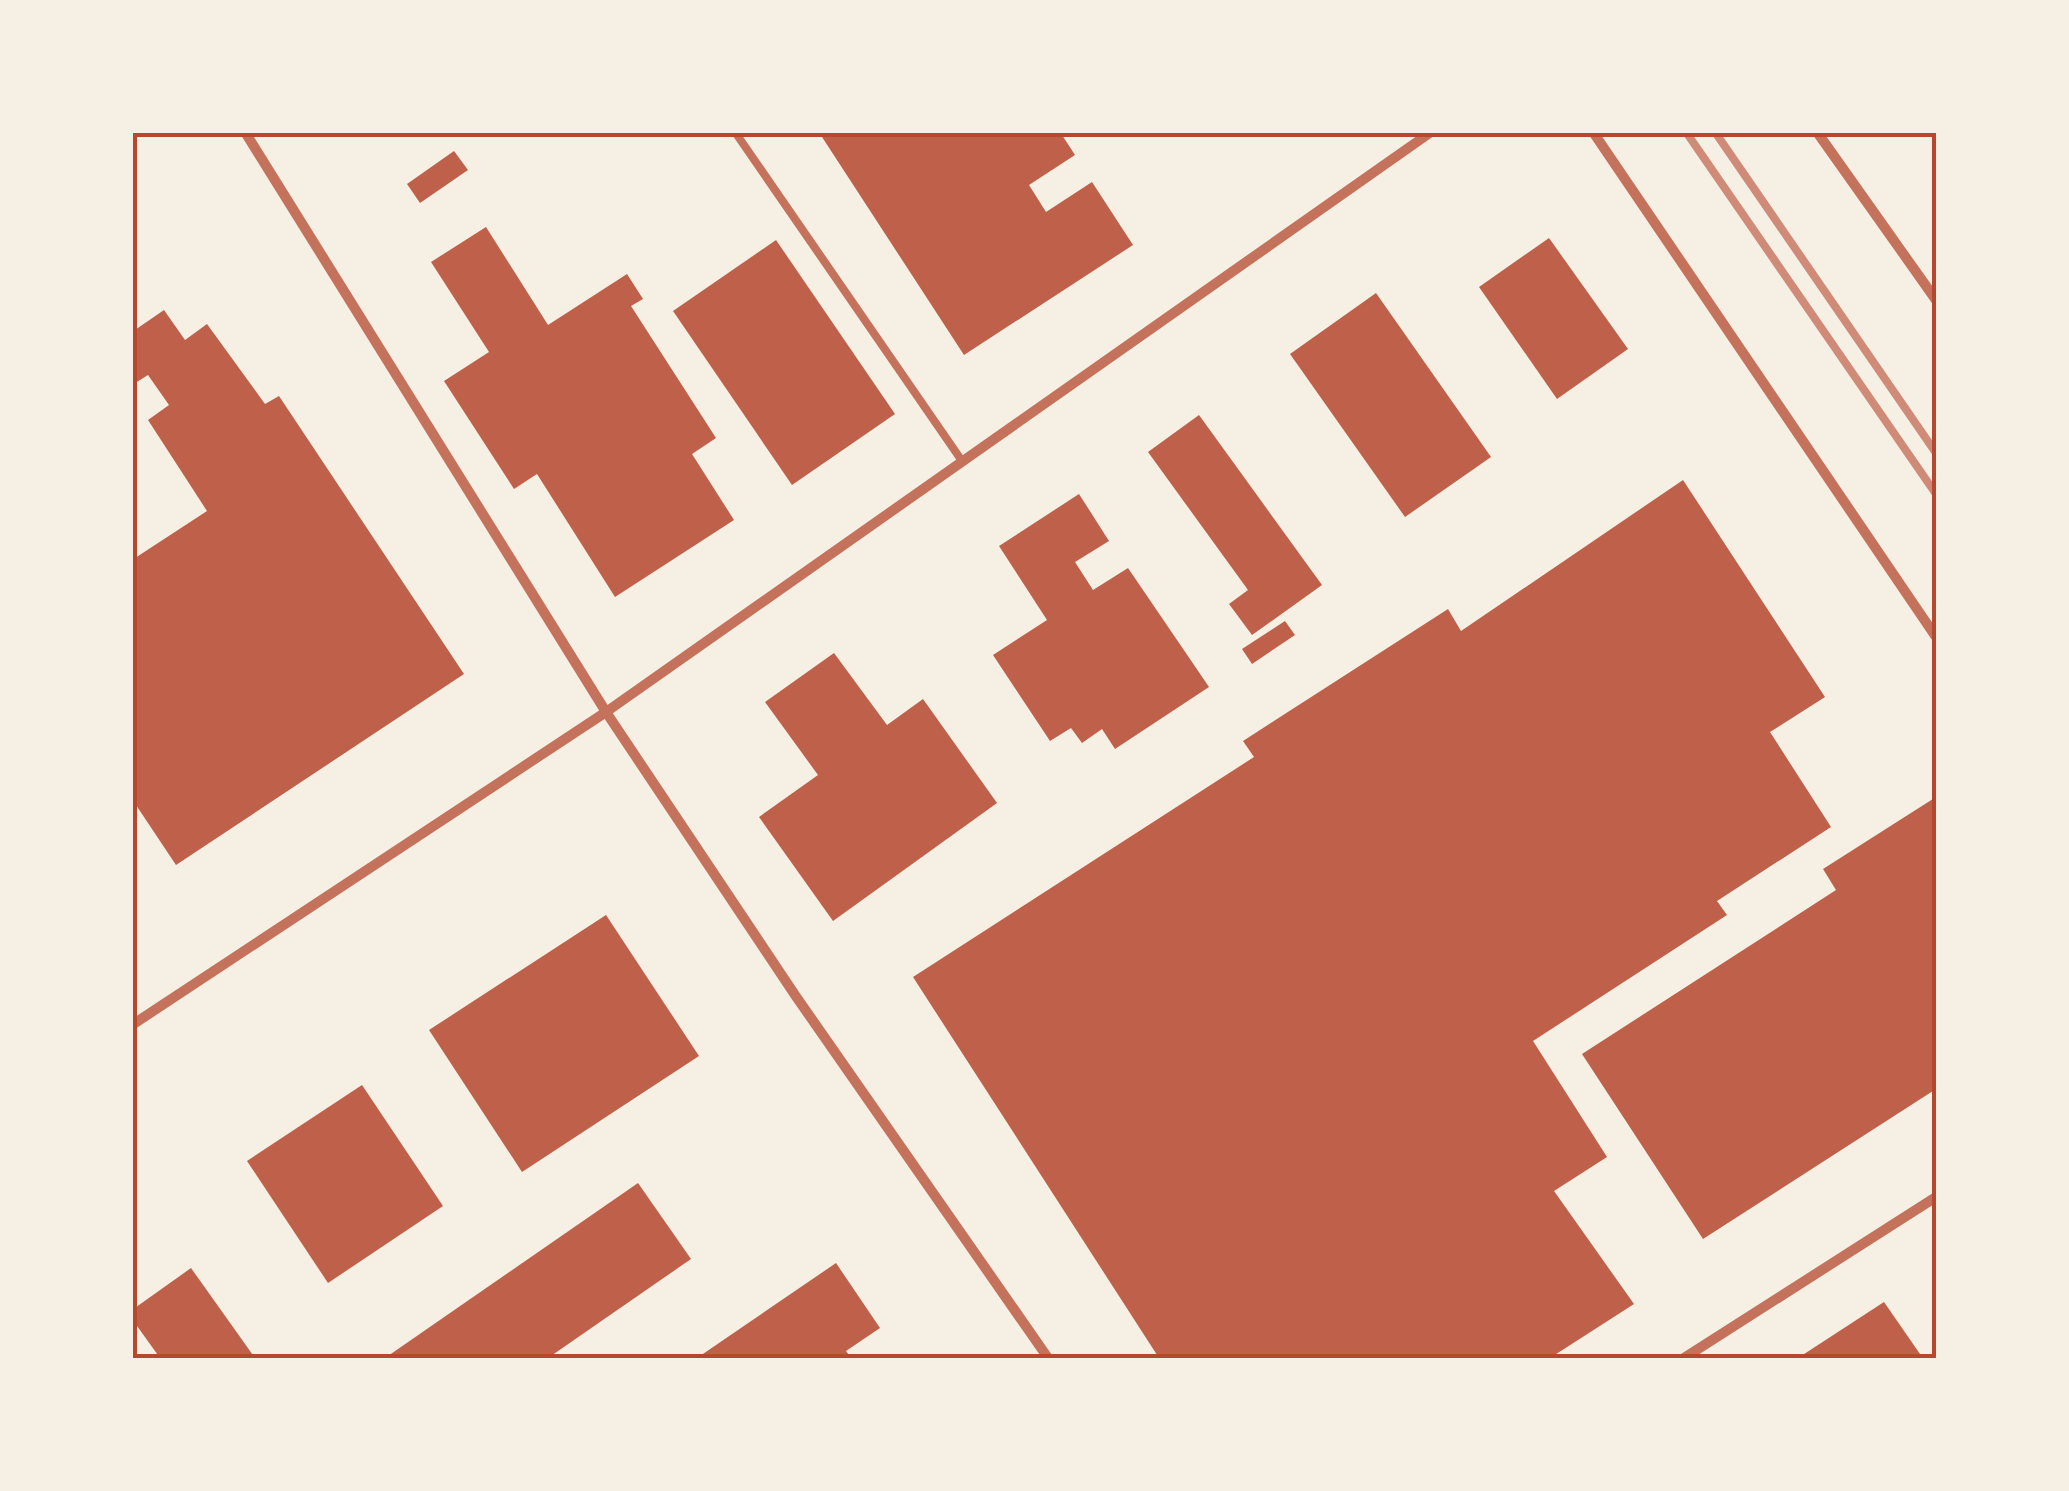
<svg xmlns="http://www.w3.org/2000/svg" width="2069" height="1491" font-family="Merriweather,serif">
<rect width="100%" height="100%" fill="#f6efe4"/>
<!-- building -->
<g fill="#bf614a">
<path d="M828,132H1060L1075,155L1029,185L1046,212L1092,182L1133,245L964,355L822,137Z"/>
<path d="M454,151L468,170L420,203L407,184Z"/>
<path d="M486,227L548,325L627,274L643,299L631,306L716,438L692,454L734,520L615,597L537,474L514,489L444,381L489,352L431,262Z"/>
<path d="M1549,238L1628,349L1557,399L1479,287Z"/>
<path d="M776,240L895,414L792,485L673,311Z"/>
<path d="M1376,293L1491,457L1405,517L1290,354Z"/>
<path d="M164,310L185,340L207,324L265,404L279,396L464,674L176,865L132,799V560L207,511L148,420L169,405L148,375L132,385V332Z"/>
<path d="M1199,415L1322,585L1252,635L1229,604L1248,590L1148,452Z"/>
<path d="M1683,480L1825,697L1770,732L1831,827L1717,901L1727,915L1533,1041L1607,1157L1554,1191L1634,1304L1550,1358H1159L913,977L1254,757L1243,741L1448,609L1461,631Z"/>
<path d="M1079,494L1109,541L1075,562L1093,590L1128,568L1209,687L1115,749L1102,729L1082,743L1071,728L1050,741L993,655L1047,620L999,546Z"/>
<path d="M1285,621L1295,635L1252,664L1242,649Z"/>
<path d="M834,653L887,725L923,699L997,803L833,921L759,817L818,775L765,702Z"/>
<path d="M1936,797V1089L1703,1239L1582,1054L1836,890L1823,869Z"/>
<path d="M606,915L699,1056L522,1172L429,1030Z"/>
<path d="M362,1085L443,1206L328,1283L247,1161Z"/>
<path d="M638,1183L691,1259L548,1358H385Z"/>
<path d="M836,1263L880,1328L846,1351L851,1358H697Z"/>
<path d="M191,1268L255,1358H160L132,1319V1310Z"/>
<path d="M1884,1302L1920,1354L1914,1358H1798Z"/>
</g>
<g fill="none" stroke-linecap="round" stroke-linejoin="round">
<!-- service -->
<path stroke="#c5725c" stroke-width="8" d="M735,132L962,461"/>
<!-- minor -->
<g stroke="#c5725c" stroke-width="10">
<path d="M245,132L606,712L795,995L1048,1358"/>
<path d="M1593,132L1936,637"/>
<path d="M1817,132L1936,300"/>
<path d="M132,1025L606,712L1431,132"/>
<path d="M1684,1358L1936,1197"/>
</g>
<!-- rail -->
<g stroke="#cf8b77" stroke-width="8">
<path d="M1686,132L1936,494"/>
<path d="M1715,132L1936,453"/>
</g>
</g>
<!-- border -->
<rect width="2069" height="1491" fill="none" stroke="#f6efe4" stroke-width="270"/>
<rect x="135" y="135" width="1799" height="1221" fill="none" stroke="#b5482f" stroke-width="4"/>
</svg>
